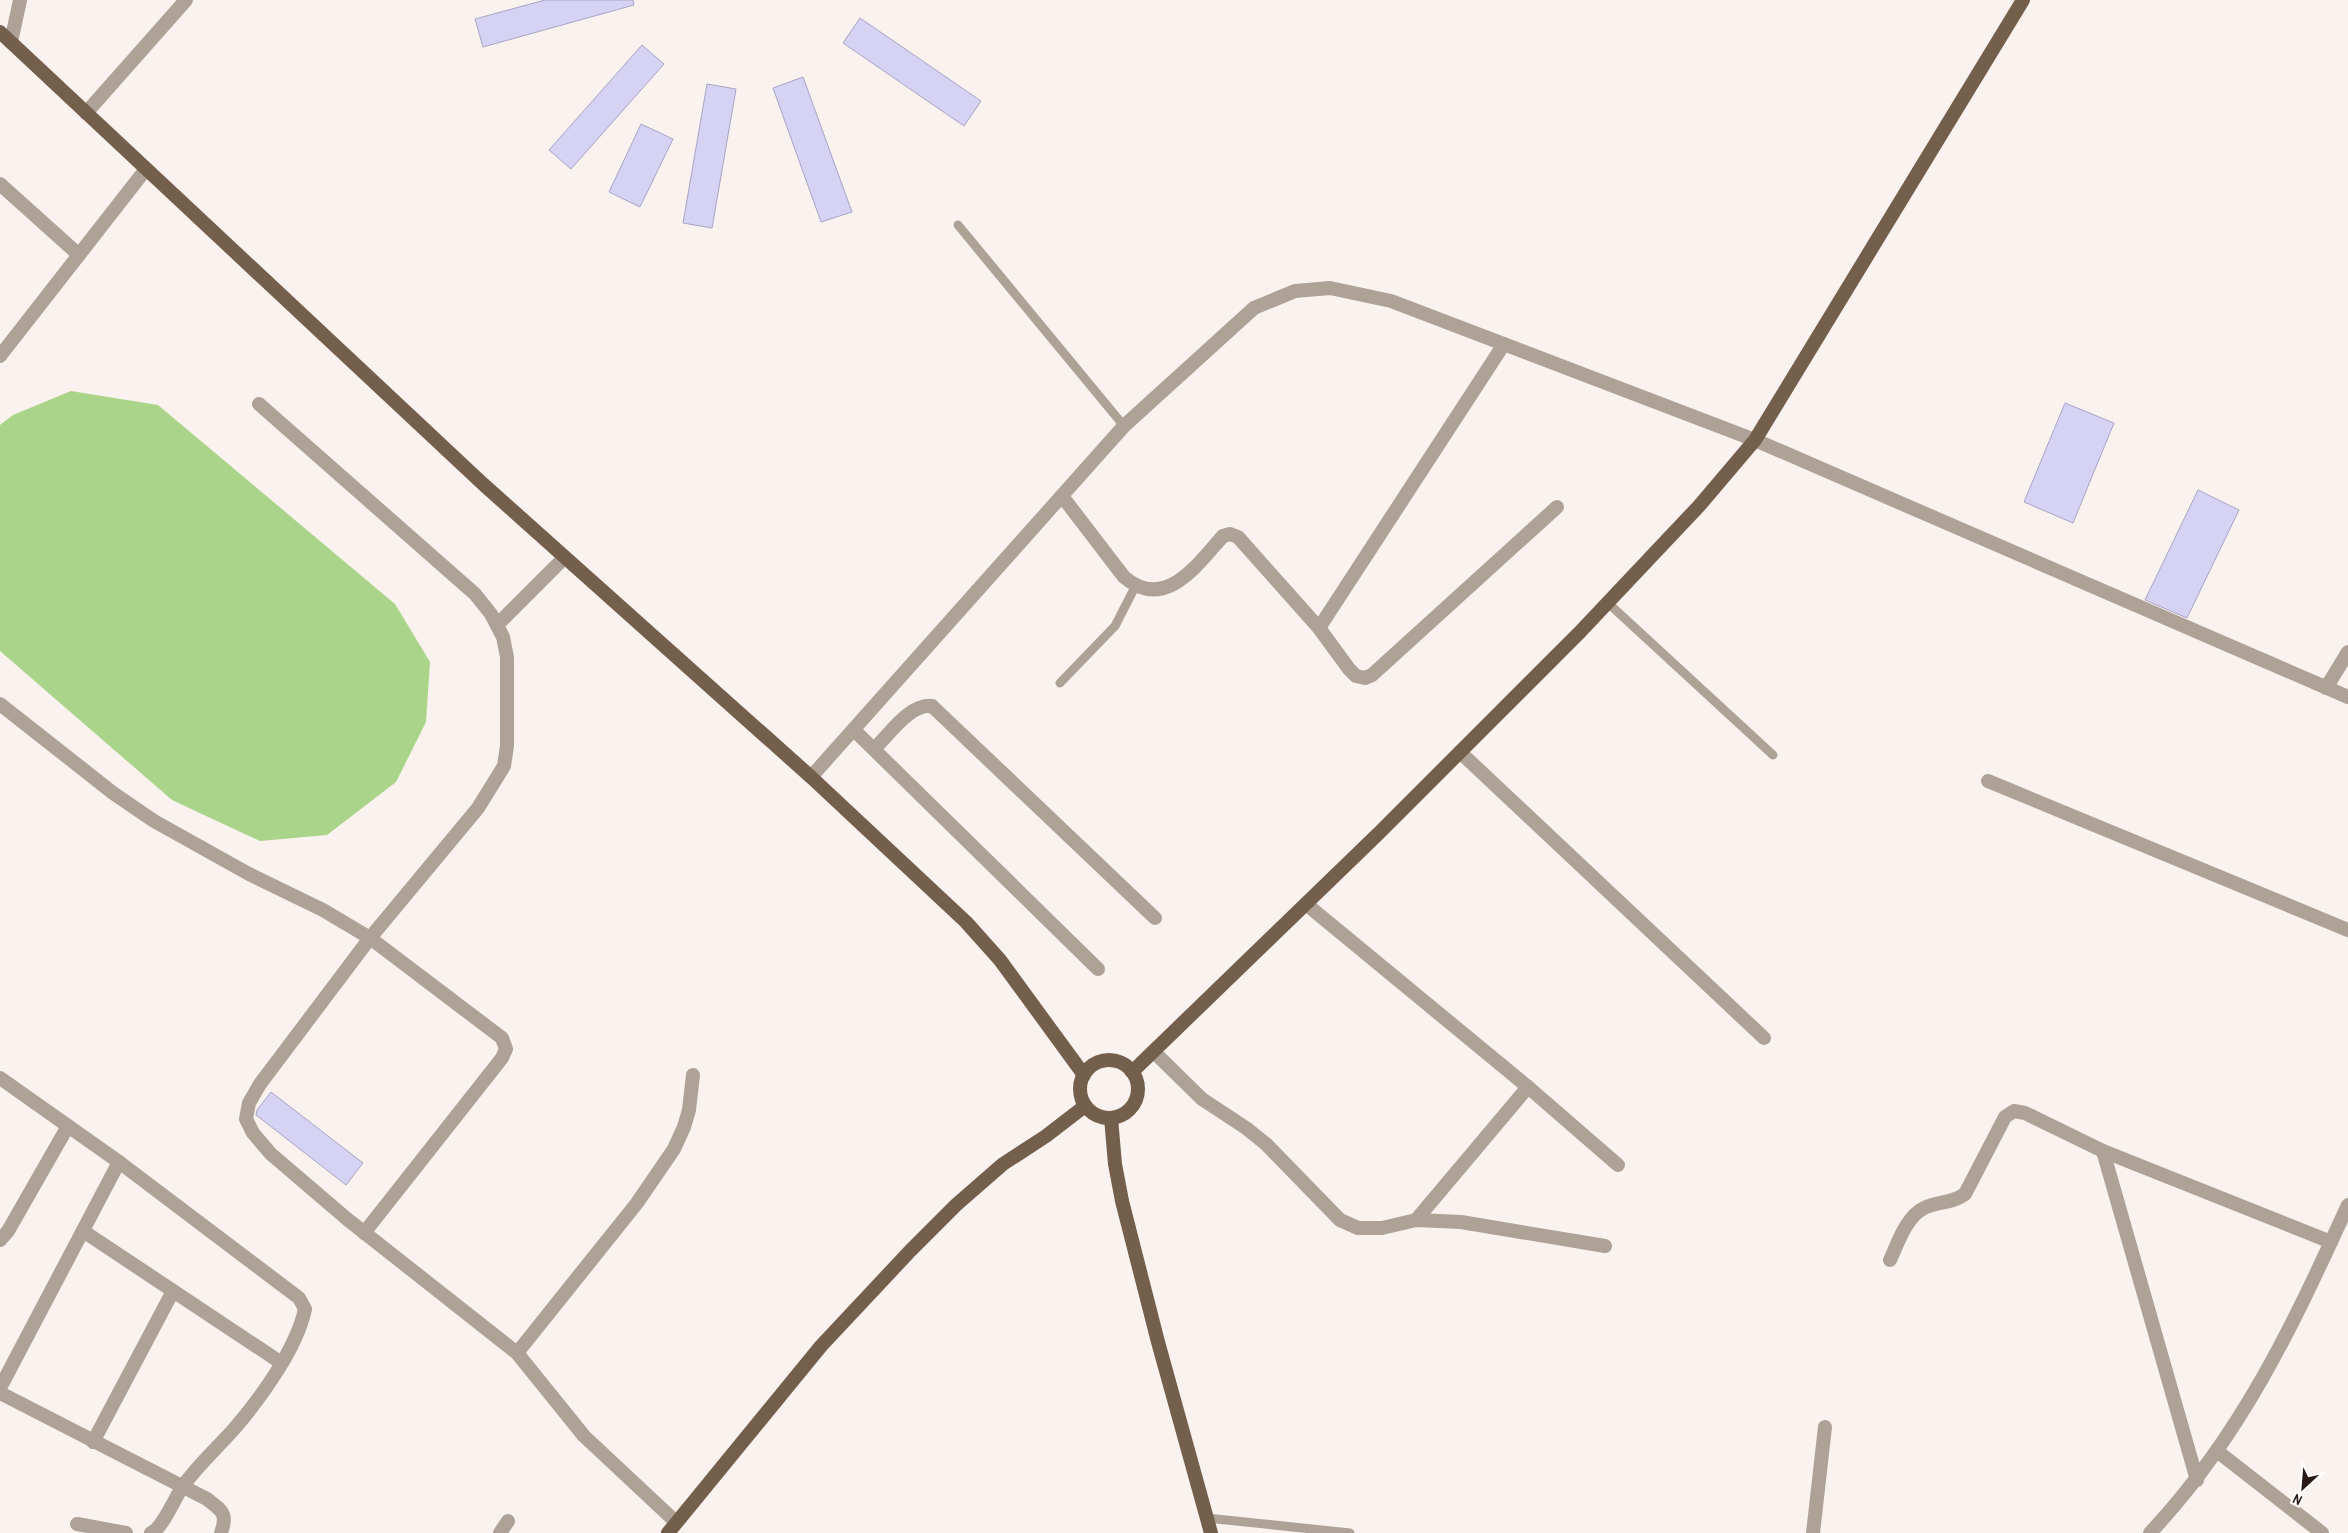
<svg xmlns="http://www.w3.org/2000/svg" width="2348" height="1533" font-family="'Archivo Narrow',sans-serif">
<rect width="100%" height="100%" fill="#faf2ef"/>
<!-- green -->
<path fill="#aad489" d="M71,391L158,405L395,604L430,662L426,722L396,782L327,835L260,841L172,800L0,651V425L13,415Z"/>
<!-- building -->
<g fill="#d5d2f4" stroke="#a7a5c5">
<path d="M545,0H633L634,5L483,47L475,19Z"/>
<path d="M860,18L981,101L964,126L843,43Z"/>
<path d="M642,45L664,64L571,169L549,150Z"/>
<path d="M803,77L852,212L821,222L773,88Z"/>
<path d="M707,84L736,89L712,228L683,223Z"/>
<path d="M641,124L673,139L640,207L609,192Z"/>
<path d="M2065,403L2114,423L2073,523L2024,502Z"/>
<path d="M2198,490L2239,510L2187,618L2145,600Z"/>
<path d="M271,1092L363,1163L346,1185L256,1115L257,1110Z"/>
</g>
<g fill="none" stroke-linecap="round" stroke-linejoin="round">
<!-- service -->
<g stroke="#aea297" stroke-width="9">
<path d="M958,225L1124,426"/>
<path d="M1608,603L1773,755"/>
<path d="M1060,683L1115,626L1135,587"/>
<path d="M1207,1518L1350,1533"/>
</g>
<!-- minor -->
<g stroke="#aea297" stroke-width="14">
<path d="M11,42L20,0"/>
<path d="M86,113L186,0"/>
<path d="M0,184L79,255"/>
<path d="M0,356L146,169"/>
<path d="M259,404L475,594L491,614L503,637L507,657V746L504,766L478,808L370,938L260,1084L249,1103L246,1119L253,1133L271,1154L347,1219L517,1353L584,1436L676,1522"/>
<path d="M1062,496L1124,577C1165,612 1197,565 1223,536L1230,534L1238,537L1319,628L1349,669L1356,676L1365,678L1372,675L1557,507"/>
<path d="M497,625L564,558"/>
<path d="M1319,628L1504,344"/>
<path d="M2326,688L2348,652"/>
<path d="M0,704L113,793L154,821L249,874L323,910L370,938L502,1038L506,1049L502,1058L364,1233"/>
<path d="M854,730L1098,969"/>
<path d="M874,749C889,735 910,703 932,706L1155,918"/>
<path d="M1460,752L1764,1038"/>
<path d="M811,777L1124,426L1254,308L1295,291L1330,288L1391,301L1755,440"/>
<path d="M1988,781L2348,930"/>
<path d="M1306,904L1528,1087L1618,1165"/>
<path d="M1154,1052L1202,1099L1246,1128L1266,1144L1340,1220L1358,1228H1382L1416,1220L1461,1222L1605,1246"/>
<path d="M0,1078L119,1162L299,1298L305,1309C297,1348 260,1399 234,1429C217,1448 198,1465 183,1486C175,1497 163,1528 151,1533"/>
<path d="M2103,1151L2197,1480"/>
<path d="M1416,1220L1528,1087"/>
<path d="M83,1231L280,1362"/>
<path d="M0,1240L8,1231L68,1126"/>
<path d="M1890,1260C1898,1243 1906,1217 1924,1208C1939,1201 1951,1204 1965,1194L2005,1117L2014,1111L2025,1113L2103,1151L2331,1242"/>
<path d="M517,1353L637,1203L674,1149L684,1127L689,1110L693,1075"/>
<path d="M0,1388L119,1162"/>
<path d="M0,1393L207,1499C222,1511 228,1513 221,1533"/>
<path d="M93,1442L173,1291"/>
<path d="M2217,1451L2322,1533"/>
<path d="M77,1524L126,1533"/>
<path d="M500,1533L508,1521"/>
<path d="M1813,1533L1825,1427"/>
</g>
<!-- tertiary -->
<g stroke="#aea297" stroke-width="14">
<path d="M1755,440L2348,697"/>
<path d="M2150,1533C2242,1435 2293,1325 2348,1205"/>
</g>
<!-- primary -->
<g stroke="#745f4c" stroke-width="14">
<path d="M0,32L483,484L811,777L966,922L1000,960L1084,1075"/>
<circle cx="1109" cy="1089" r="29"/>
<path d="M1132,1072L1379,833L1580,632L1699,506L1755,440L2023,0"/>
<path d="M1111,1118L1115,1164L1122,1201L1158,1342L1211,1533"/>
<path d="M668,1533L821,1346L910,1251L956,1205L1003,1164L1046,1136L1085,1106"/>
</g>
</g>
<!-- north arrow -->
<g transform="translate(2303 1488) rotate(206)" stroke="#ffffff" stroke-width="4" paint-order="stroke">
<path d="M0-4L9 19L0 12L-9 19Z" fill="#281b16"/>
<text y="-8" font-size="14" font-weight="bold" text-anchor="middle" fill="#281b16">N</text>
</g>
</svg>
